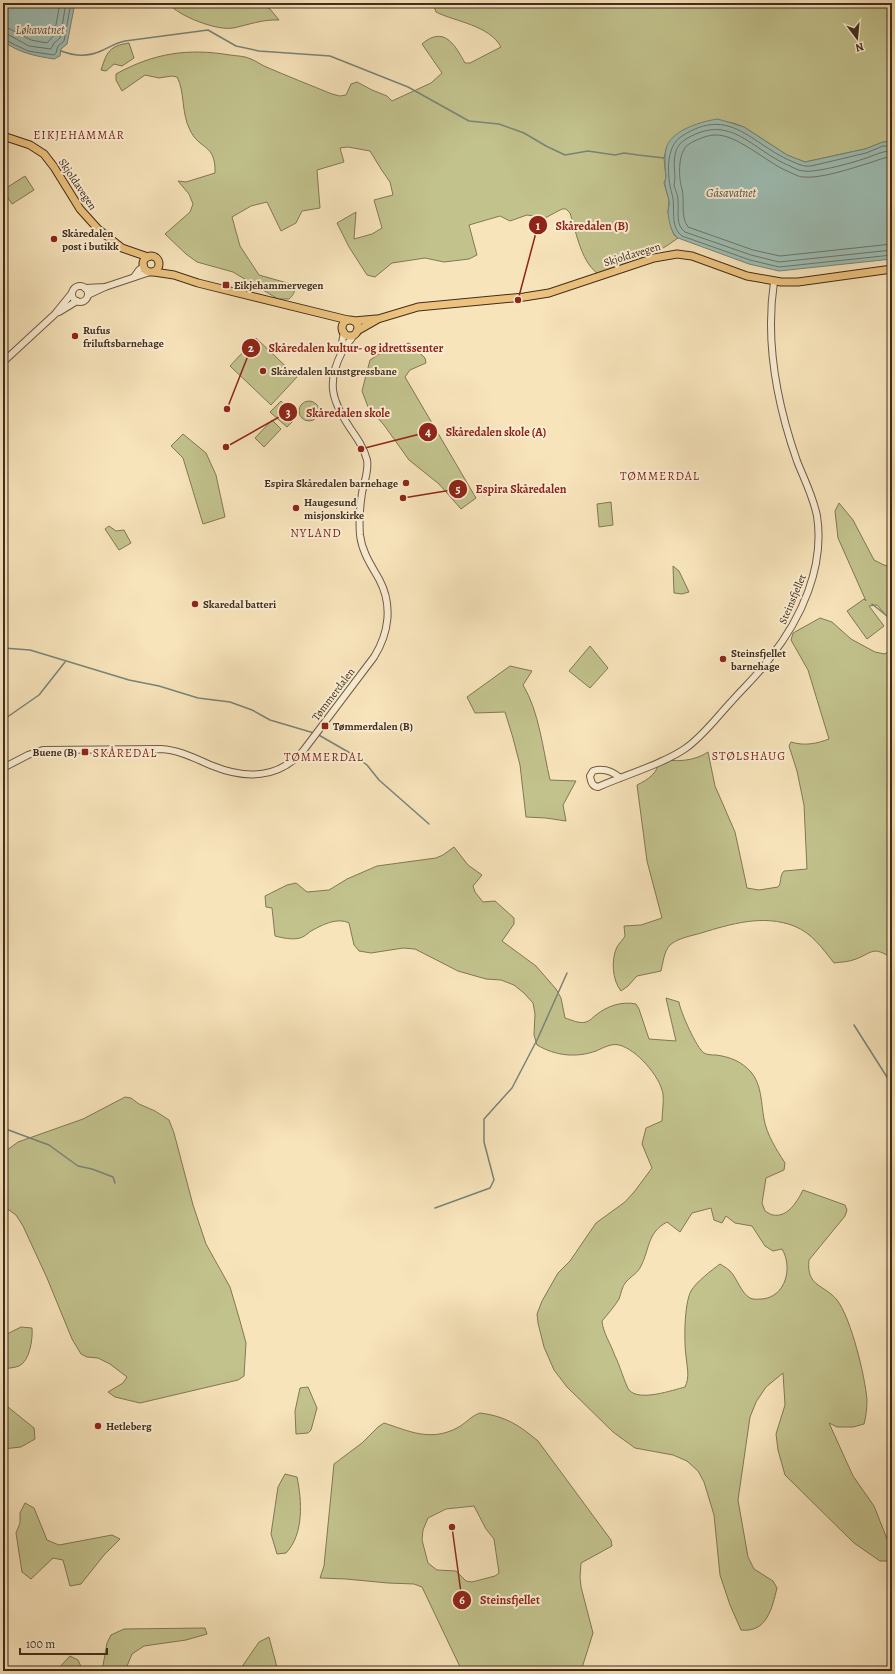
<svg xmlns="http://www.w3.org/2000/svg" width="895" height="1674" font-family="Alegreya,serif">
<rect width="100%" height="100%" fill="#f8e4bb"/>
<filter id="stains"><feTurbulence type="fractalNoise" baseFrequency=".005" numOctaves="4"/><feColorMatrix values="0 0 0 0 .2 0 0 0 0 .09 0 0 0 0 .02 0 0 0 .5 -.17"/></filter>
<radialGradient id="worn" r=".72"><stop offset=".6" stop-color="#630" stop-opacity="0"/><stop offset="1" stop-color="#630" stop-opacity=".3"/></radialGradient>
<!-- green -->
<g fill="#c2c28d" stroke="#817855" fill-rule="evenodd">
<path d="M168,3H258L270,9L279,20C263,19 248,25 233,28C217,31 178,16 168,3Z"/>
<path d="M433,3H892V142H883L865,149L805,162L787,155L744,127L733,123L722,121L667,146L664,158L666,178L664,183L669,200L668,212L671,227L674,235L678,238C654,256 628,266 601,276C581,264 577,234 570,213L566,209H562L545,218L527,215L510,221L500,216L469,225L477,255L469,259L444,262L425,258L392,263L375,277L367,275L349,247L337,223L356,212L354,239L372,234L382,228L374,200L393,195L390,182L381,169L370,151L348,147L340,148L344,162L317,170L320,208L302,211L296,223L281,231L267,202L251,206L232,217L240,246L259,275L298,286C294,290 294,295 289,299H278L233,272L197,262L186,254L165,234L190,212L193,204L189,194L178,181L186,182L215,173C216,143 199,150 190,130C181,113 185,91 177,77L172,76L159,78L145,75L122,91L116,80V74C154,53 188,48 230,55C237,56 245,56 251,59C256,61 260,64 264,66C287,76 310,85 332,94L340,96L346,95L351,84L357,82L372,90L387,96L392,101L431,83L442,73L422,44C444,25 455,45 465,63H470L501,47C489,25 456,22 436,12Z"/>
<path d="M129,43L134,58L122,66L114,64L106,71L101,70C107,52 109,46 129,43Z"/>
<path d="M25,176L34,190L12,204L3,190Z"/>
<path d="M256,338L297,377L271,405L230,366Z"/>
<path d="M409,343L425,358L426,363L410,370L405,377L476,498L461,509L439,484L409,460L384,425L368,407L362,391L370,360L390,347Z"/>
<circle cx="309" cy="411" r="10"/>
<path d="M281,401L297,417L287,427L270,412Z"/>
<path d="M272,420L281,429L264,447L255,438Z"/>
<path d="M183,434L206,453L216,475L225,517L203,524L183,458L171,446Z"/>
<path d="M611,502L613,525L599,527L597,504Z"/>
<path d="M839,503L853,520L874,560L884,565L892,567V622L877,605L869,606L884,626L867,639L847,611L864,599L866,601L838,538L835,511Z"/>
<path d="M109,526L116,531L124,530L131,543L119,550L105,529Z"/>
<path d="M673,566L679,571L689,592L682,594L674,593Z"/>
<path d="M820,618L832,622L851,639L875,652L885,654L892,648V958C872,946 874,952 856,959C849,962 841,962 834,963C822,948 812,933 794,926C763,914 731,924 701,933C691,936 678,938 670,945C664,951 663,963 661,971L637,976L628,986L621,991C612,980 611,959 617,947C619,943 623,940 625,936L624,926L641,925L662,918L647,861L637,785C649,779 659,773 659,758C674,763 695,761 708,752L715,786L735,832L747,888L759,890L778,887C782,883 779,876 784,871L807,869L804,805L797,771L789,746L791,742C804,746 816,744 829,739L808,670L791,640L793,633Z"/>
<path d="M590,646L608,668L590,688L569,671Z"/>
<path d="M510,666L532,671L523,685C539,711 543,750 550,780L576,781L563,805L566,821L546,818L526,817L520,765L513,738L505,712L475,713L467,697Z"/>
<path d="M454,847L468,865L482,875L473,886L475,892L483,902L495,901L514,918V924L502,941L536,966L556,989L561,998L565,1018C572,1020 579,1024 586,1022C590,1021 593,1017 596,1015C607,1006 622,1001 636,1004L639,1009L649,1039L676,1041L666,998L679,1002C680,1011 697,1049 704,1053C707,1055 713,1055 716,1055C730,1057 741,1061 751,1072C762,1085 761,1103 764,1119C767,1135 776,1149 785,1163L784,1170L766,1178L762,1203L765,1211C767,1212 771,1215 773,1215C788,1218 798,1200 803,1190L845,1205L847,1210L845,1216L809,1260C806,1287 824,1284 837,1300C851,1318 865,1376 867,1400C867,1409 866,1416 864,1424L853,1427H837L829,1423L853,1476L874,1506L891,1549L889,1561H880L854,1543L785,1475L778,1450L776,1434L785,1405L783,1373L766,1387L756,1402L750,1417L738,1500L748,1557L754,1569L773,1581L777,1588C772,1608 767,1633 741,1630L730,1605L720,1575L714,1515L704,1482L698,1471L687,1461L673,1455L635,1448L613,1432L567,1387L554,1370L544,1347L538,1323L537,1314L542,1301L558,1273L570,1261L596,1223L625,1202L634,1192L652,1168L642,1144L646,1128L662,1121C662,1113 664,1102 663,1094C660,1076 636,1049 619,1045C611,1043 603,1048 596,1051C576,1058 556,1056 537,1045L534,1035L535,1014L533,1003L524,993L514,985L501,980L486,979L458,971L415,949L403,948L371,953L359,951L354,945L349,923C337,917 322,925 311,931C307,934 304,937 300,938C292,940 283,938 275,936L272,908L266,907L265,896L287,885L296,883L307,892L329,890L347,879L377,866L436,858L443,855ZM711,1208L714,1220L722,1223L726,1216L735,1223L752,1226L765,1246L773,1251L782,1249C793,1267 786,1297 762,1299C758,1299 754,1300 750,1298C741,1293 737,1278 730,1271C727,1268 723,1266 720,1264C712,1270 696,1282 691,1291C684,1304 684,1342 686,1356C687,1367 690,1377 685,1387C673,1390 639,1402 629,1390C625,1384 619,1363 615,1356C611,1344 603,1333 602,1321C608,1314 614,1307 619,1299C621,1294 622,1286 626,1282C631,1276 638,1273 641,1266C650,1248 647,1233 667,1222L680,1232L692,1213Z"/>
<path d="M125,1097L131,1098L139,1104L155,1111L169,1120L174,1133L193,1205L206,1244L230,1287L240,1321L246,1343L244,1376L238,1380L140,1403L115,1397L108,1392L123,1383L127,1377L110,1364L98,1358L87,1357L81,1354L72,1339L47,1278L23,1226L16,1215L3,1206V1153L18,1142L83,1119Z"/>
<path d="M21,1327L32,1328C33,1338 30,1361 19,1366C14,1368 8,1368 3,1369V1336Z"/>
<path d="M308,1387L317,1408L311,1430L308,1433L296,1434L295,1411L300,1388Z"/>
<path d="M3,1403L34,1428L35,1439L21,1447L3,1449Z"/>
<path d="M480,1413C505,1416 519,1425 538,1441L611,1540L612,1546L581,1563L580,1577L581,1587L593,1633L581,1671H462L422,1587L414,1584L388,1583L346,1579L320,1578L324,1566L334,1464L362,1443L378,1427L384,1423C409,1431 430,1442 457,1428C465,1424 471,1416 480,1413ZM474,1506L486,1529L494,1539L499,1573L495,1576L472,1582L466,1581L456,1571L437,1570L428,1563L422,1540L423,1530L428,1518L446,1509Z"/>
<path d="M285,1474L297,1477C302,1501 304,1534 286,1553L277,1554L271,1534L278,1487Z"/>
<path d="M25,1503L34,1508L47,1540L59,1545L112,1535L120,1539L104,1555L81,1584L70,1586L63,1560L53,1558L31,1579L22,1572L16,1533L20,1523V1513Z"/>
<path d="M205,1628L207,1634L186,1640L144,1646L132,1654L125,1671H102L107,1643L111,1635L124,1629Z"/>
<path d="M269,1637L278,1671H239L259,1642Z"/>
<path d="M70,1656L78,1660L83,1671H56Z"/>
</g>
<!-- water -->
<g fill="#9ebeb5" stroke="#788478">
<path d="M3,3H75L67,44L61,49L60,56L54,59C35,56 19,53 3,41Z"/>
<path d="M718,119L744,127L787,155L805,162L865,149L883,142H892V259L779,271L749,264L678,238C671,233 669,221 668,213C668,208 670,204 669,200C668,195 666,190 665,185C664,182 666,180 666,176C665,168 664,153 667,146C673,130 702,121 718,119Z"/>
</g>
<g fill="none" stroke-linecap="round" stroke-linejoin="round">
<!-- shore -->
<g stroke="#6f7669" stroke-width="1">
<path d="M3,27L10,29L31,40L47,43L54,35L60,3"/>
<path d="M3,33L9,35L29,46L51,49L54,43L60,38L66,3"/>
<path d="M3,39L28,51L54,55L56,53L58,46L64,41L71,3"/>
<path d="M892,146H883L866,153L811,166C804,167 798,164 791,161C751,144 730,105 682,136C665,146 667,177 672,194C676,208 669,226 682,236L750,260L779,267L892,255"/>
<path d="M892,151C883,151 877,154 869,157C856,162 816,173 804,171C799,171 794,168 790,166C751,150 731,112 686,139C672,147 674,163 675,177C675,180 674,183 674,186C676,191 678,196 678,201C679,211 675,225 685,232L751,255L779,262L892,250"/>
<path d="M892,157C883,157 877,161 869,163C853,168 820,179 804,177C798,177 792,173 787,171C766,162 737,134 715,135C707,135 696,140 689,144C678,150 678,177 682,189C685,201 680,216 688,227L753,250L780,256L892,244"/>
</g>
<!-- stream -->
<g stroke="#788478" stroke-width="1.5">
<path d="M61,51C74,56 88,57 101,51C110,47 115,43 125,41L208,30L236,46L259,51L330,56L408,87L469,121L499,124L524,133L546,146L565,155L588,151L615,155L624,153L638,155L664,158"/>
<path d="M872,604L892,620"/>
<path d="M3,648L30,650L129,680L159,686L198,698L230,702L252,710L270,720L314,733"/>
<path d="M3,720L39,695L65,662"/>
<path d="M317,734L350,753L367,765L379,780L429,824"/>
<path d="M854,1025L892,1085"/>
<path d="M3,1128L49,1145L78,1166L92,1169L113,1177L115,1183"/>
<path d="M435,1208L490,1188L494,1180L484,1142V1119L512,1088L538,1038L567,973"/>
</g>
<!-- minor casing -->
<g stroke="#6e5b44" stroke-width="8">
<g id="minor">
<path d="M134,277L139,270L144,266"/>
<circle cx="80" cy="294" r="8"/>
<path d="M85,288L105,287L150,272"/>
<path d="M88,295L105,287"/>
<path d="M59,312L77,301"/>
<path d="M342,350V343L344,332"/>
<path d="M3,362L55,314L72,293"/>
<path d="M3,768L28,755L43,750L161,749C180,750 196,759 213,766C245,779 278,779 303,751L374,657C389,633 393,605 379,579C371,565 362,552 360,535C359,522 360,506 362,493C364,482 369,471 367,460C364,448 357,438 350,428C332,401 326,383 342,352C345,346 350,341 354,335"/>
<path d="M620,778C612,771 603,768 593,771L590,776C591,782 592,786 598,787C625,775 663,764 686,748C703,736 717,717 731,702C744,687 759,674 770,658C801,619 825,567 817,516C813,496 804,479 797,461C777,404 765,342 774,282"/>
</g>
</g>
<!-- major casing -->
<g stroke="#402d1d" stroke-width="9">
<g id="major">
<path d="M3,136L30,145L44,154L54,167L80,209L98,229L122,248L148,257"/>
<circle cx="151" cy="264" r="8"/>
<path d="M154,272L174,275L198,283L348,320"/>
<circle cx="350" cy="328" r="8"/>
<path d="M354,321L376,319"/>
<path d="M357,331L378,319L418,307L524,297L549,293L654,258L677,254L692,256L747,276L781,282H798L892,269"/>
</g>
</g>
<!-- minor -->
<use href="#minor" stroke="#faedd3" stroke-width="6"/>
<!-- major -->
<use href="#major" stroke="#ecc27e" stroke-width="7"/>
</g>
<!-- markers -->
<g fill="#8f2418" stroke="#faedd3" stroke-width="1.5">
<circle cx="54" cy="239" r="4"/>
<rect x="222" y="281" width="8" height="8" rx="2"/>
<circle cx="75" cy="336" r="4"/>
<circle cx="263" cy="371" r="4"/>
<circle cx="406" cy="483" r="4"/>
<circle cx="296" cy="508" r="4"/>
<circle cx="195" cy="604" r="4"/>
<circle cx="723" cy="659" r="4"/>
<rect x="321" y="722" width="8" height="8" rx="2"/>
<rect x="81" y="748" width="8" height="8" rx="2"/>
<circle cx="98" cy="1426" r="4"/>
</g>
<g text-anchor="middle" stroke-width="4" stroke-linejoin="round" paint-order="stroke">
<!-- street labels -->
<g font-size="11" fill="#402d1d" stroke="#faedd3">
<text transform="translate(78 184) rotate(56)" y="4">Skjoldavegen</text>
<text transform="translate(632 254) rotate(-17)" y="4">Skjoldavegen</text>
<text transform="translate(792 599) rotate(-67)" y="4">Steinsfjellet</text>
<text transform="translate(333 694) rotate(-53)" y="4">Tømmerdalen</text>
</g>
<!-- poi labels -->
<g font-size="11" font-weight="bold" fill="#402d1d" stroke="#faedd3" text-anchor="start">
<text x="62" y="237">Skåredalen<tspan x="62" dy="13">post i butikk</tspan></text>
<text x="234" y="289">Eikjehammervegen</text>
<text x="83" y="334">Rufus<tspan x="83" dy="13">friluftsbarnehage</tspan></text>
<text x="271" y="375">Skåredalen kunstgressbane</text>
<text x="398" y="487" text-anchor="end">Espira Skåredalen barnehage</text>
<text x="304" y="506">Haugesund<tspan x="304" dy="13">misjonskirke</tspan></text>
<text x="203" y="608">Skaredal batteri</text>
<text x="731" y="657">Steinsfjellet<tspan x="731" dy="13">barnehage</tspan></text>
<text x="333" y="730">Tømmerdalen (B)</text>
<text x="77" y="756" text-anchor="end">Buene (B)</text>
<text x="106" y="1430">Hetleberg</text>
</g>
<!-- water labels -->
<g font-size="12" font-style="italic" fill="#585143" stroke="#faedd3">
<text x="40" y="34">Løkavatnet</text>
<text x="731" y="197">Gåsavatnet</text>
</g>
<!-- neighbourhood labels -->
<g font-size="12" letter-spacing="1" fill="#7a1f14" stroke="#faedd3">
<text x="79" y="139">EIKJEHAMMAR</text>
<text x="660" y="480">TØMMERDAL</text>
<text x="316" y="537">NYLAND</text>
<text x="125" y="757">SKÅREDAL</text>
<text x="749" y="760">STØLSHAUG</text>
<text x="324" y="761">TØMMERDAL</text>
</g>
</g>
<!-- callouts -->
<path fill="none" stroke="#8f2418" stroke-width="1.5" d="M518 300L538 225M227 409L251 348M226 447L288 412M361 449L428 432M403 498L458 489M452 1527L462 1600"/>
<g fill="#8f2418" stroke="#faedd3" stroke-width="1.5">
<circle cx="518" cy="300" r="4"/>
<circle cx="227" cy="409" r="4"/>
<circle cx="226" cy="447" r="4"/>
<circle cx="361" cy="449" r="4"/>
<circle cx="403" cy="498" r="4"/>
<circle cx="452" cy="1527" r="4"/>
<circle cx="538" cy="225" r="10"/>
<circle cx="251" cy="348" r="10"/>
<circle cx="288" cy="412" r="10"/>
<circle cx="428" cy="432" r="10"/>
<circle cx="458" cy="489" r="10"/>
<circle cx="462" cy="1600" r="10"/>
</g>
<g font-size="12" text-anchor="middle" font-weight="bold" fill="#fff">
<text x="538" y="230">1</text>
<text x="251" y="352">2</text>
<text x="288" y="417">3</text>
<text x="428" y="436">4</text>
<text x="458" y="493">5</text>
<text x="462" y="1604">6</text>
</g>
<g font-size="12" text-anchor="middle" font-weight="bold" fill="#8f2418" stroke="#faedd3" stroke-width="4" stroke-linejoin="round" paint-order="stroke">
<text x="592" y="230">Skåredalen (B)</text>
<text x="356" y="352">Skåredalen kultur- og idrettssenter</text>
<text x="348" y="417">Skåredalen skole</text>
<text x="496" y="436">Skåredalen skole (A)</text>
<text x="521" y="493">Espira Skåredalen</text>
<text x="510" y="1604">Steinsfjellet</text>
</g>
<!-- margin -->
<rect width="895" height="1674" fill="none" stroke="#f8e4bb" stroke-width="16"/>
<rect x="4" y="4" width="887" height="1666" fill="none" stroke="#402d1d" stroke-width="2"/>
<rect x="8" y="8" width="879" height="1658" fill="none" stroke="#402d1d"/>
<!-- north arrow -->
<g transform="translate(857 38) rotate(164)" stroke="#faedd3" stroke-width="3" paint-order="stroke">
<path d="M0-3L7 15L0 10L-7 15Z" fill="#402d1d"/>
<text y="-6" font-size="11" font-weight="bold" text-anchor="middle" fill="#402d1d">N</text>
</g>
<!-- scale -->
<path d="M20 1648v6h87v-6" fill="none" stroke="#402d1d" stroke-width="2"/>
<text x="26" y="1648" font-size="12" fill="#402d1d" stroke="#faedd3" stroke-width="3" paint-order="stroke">100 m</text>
<rect width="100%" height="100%" filter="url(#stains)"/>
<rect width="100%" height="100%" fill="url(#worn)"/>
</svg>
